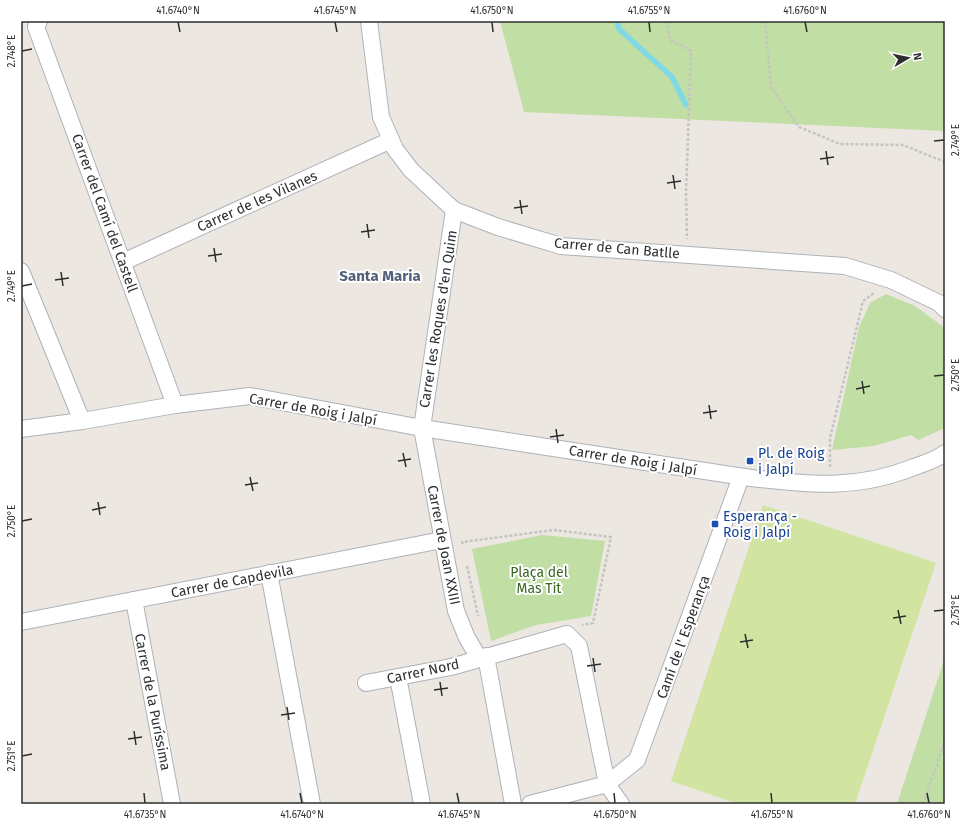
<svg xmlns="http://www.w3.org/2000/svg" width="966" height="825" font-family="'Fira Sans',sans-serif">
<rect width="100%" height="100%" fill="#ede7e2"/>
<!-- green -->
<g fill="#c1dea4">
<path d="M500,21H945V131L524,112Z"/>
<path d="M886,294L915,306L945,328V428L918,440L911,435L874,446L832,450L859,327L870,303Z"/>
<path d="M542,535L605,541L591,616L536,625L491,641L472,549Z"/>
<path d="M945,657V804H897Z"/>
</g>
<!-- pitch -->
<path fill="#d2e4a1" d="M763,505L936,563L855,804H738L671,781Z"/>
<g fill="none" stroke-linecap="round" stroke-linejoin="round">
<!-- stream -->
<path stroke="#80d9e4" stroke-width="5.5" d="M617,21L619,29L672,77L686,105"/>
<!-- minor casing -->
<g stroke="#aeb2b8" stroke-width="18">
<g id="minor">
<path d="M39,21L36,27L175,405"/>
<path d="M369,21L381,117L395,149L411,170L454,210L498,227L561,246L845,266L891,280L939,303L945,309"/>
<path d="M454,210L422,428L456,611L467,638L479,658"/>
<path d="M123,262L391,140"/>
<path d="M21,271L82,421"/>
<path d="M21,429L82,421L175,405L250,396L422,428L751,478C811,485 857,490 914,467C925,463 936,460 945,453"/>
<path d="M269,573L312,804"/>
<path d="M134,600L172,804"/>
<path d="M21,622L442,540"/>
<path d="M486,656L513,804"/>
<path d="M398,677L422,804"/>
<path d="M366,683L451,667L567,634L579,646L607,784L621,804"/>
<path d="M530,804L607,784L637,760L741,477"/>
</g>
</g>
<!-- path -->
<g stroke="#c4c4c4" stroke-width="2.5" stroke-dasharray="3 2" stroke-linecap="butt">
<path d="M667,21L670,40L691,51L686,193L687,239"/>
<path d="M765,21L771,87L799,127L840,144L903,145L945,162"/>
<path d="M830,467V438L863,301L874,293"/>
<path d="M463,544L462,542L554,530L611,537L593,623L582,625"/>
<path d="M467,566L478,616"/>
<path d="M923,804L945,741"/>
</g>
<!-- minor -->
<use href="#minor" stroke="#fff" stroke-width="16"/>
</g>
<!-- ticks -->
<path fill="none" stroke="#2e2e2e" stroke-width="1.5" d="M178,22L180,32M335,22L337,32M492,22L493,32M649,22L650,32M805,22L807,32M22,51L32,49M934,141L944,140M826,151L828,165M820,159L834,157M673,175L675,189M667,183L681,181M520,200L522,214M514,208L528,206M367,224L369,238M361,232L375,230M214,248L216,262M208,256L222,254M61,272L63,286M55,280L69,278M22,286L32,284M934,376L944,375M862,381L864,394M856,389L870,386M709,405L711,419M703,413L717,411M556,429L558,443M550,437L564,435M403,453L406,467M398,461L411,459M250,477L253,491M245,485L258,483M98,502L100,515M92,510L106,507M22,521L32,519M898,610L901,624M934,611L944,610M893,618L906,616M745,634L748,648M740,642L753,640M593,658L595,672M587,666L601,664M440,682L442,696M434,690L448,688M287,707L289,720M281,715L295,713M134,731L136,745M128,739L142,737M22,756L32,754M144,793L145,803M300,793L302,803M457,793L459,803M614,793L615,803M771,793L772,803M927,793L929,803"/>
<!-- markers -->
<g fill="#1a4fb4" stroke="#fff" stroke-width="1.5">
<rect x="746" y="457" width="8" height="8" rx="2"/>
<rect x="711" y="520" width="8" height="8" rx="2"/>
</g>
<g text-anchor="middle" stroke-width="4" stroke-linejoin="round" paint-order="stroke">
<!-- street labels -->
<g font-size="14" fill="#2e2e2e" stroke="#fff">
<text transform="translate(257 201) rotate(-24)" y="5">Carrer de les Vilanes</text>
<text transform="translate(105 213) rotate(70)" y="5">Carrer del Camí del Castell</text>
<text transform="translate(617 248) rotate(5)" y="5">Carrer de Can Batlle</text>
<text transform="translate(438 319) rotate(-81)" y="5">Carrer les Roques d'en Quim</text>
<text transform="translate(313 409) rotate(10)" y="5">Carrer de Roig i Jalpí</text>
<text transform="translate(633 460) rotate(9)" y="5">Carrer de Roig i Jalpí</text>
<text transform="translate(444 545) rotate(79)" y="5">Carrer de Joan XXIII</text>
<text transform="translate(232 581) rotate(-11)" y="5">Carrer de Capdevila</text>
<text transform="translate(683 637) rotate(-70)" y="5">Camí de l' Esperança</text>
<text transform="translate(423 671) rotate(-12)" y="5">Carrer Nord</text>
<text transform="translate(153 702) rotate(79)" y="5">Carrer de la Puríssima</text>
</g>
<!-- transit labels -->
<g font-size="14" fill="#164399" stroke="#fff" text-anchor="start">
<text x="758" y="458">Pl. de Roig<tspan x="758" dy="16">i Jalpí</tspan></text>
<text x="723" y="521">Esperança -<tspan x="723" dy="16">Roig i Jalpí</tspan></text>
</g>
<!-- park labels -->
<g font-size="14" fill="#3b6623" stroke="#fff">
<text x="539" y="577">Plaça del<tspan x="539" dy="16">Mas Tit</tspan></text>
</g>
<!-- neighbourhood labels -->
<g font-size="15" font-weight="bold" fill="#525f7b" stroke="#fff">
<text x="380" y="281">Santa Maria</text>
</g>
</g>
<!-- border -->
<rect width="966" height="825" fill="none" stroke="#ffffff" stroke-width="44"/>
<!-- north arrow -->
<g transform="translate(908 58) rotate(81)" stroke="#ffffff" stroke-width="3" paint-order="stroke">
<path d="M0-3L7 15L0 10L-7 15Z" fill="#2e2e2e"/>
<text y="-6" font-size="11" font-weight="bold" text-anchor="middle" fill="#2e2e2e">N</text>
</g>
<rect x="22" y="22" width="922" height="781" fill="none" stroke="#2e2e2e" stroke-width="1.5"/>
<g font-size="10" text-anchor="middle" fill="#2e2e2e">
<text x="178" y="14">41.6740°N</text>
<text x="335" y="14">41.6745°N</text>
<text x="492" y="14">41.6750°N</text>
<text x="649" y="14">41.6755°N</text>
<text x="805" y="14">41.6760°N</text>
<text transform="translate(11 51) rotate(-90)" y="4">2.748°E</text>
<text transform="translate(955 140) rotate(-90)" y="4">2.749°E</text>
<text transform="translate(11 286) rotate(-90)" y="4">2.749°E</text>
<text transform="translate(955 375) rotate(-90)" y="4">2.750°E</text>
<text transform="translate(11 521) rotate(-90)" y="4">2.750°E</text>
<text transform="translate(955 610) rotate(-90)" y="4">2.751°E</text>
<text transform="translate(11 756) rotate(-90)" y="4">2.751°E</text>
<text x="145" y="818">41.6735°N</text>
<text x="302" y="818">41.6740°N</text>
<text x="459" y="818">41.6745°N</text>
<text x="615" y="818">41.6750°N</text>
<text x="772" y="818">41.6755°N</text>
<text x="929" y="818">41.6760°N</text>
</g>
</svg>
